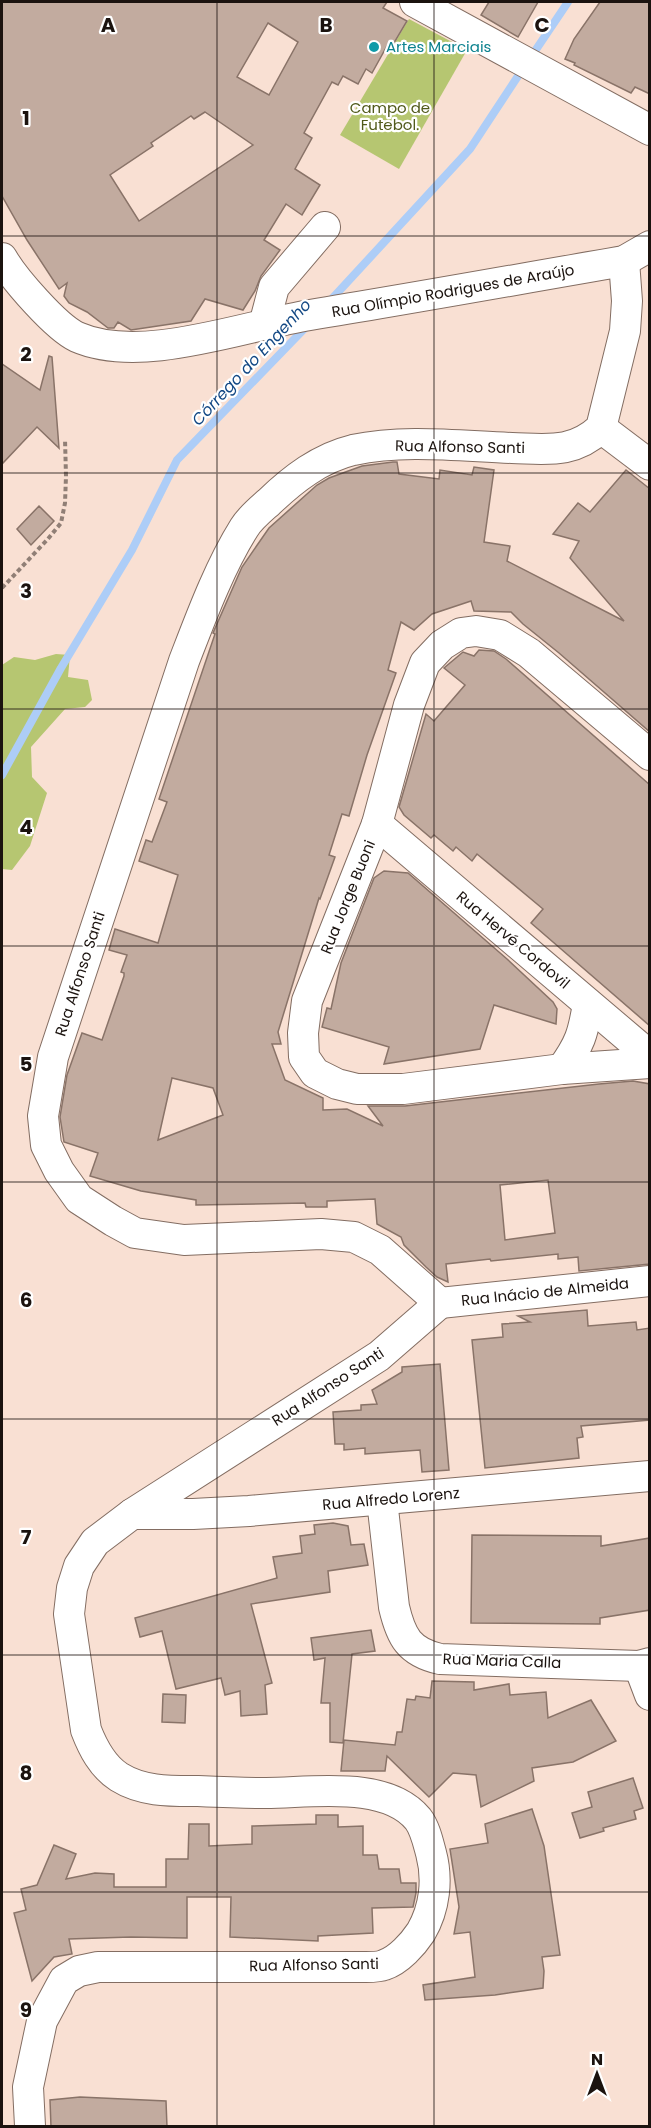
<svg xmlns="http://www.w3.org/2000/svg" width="651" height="2128" font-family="Poppins,sans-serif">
<rect width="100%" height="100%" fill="#f9e0d3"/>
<!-- green -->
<g fill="#b6c671">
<path d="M409,19L467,50L399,169L340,135Z"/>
<path d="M56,654L70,655L68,677L88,680L92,700L85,707L65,709L31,747L32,777L47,793L30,846L12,870L2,869V665L14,657L35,660Z"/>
</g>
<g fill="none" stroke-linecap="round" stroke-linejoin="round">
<!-- stream -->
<g stroke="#adcdf7" stroke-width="8">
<path d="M531,57L568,2"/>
<path d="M329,302L470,149L524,67"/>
<path d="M2,775L61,668L132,550L177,460L307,326"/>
</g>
</g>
<!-- building -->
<g fill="#c2ab9f" stroke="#897368" stroke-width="1.5" fill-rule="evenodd">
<path d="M2,2H387L383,8L407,21L391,48L387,46L372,73L366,69L358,84L343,76L338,85L332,82L304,133L312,138L295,169L320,185L302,215L286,204L264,240L280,250L261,276L255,291L243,310L205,299L191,321L131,330L118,322L114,328H108L87,312L69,303L64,296L67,283L59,289L27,240L2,196ZM268,23L298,42L269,95L237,77ZM205,112L253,145L139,221L110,175L153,146L151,143L191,116L194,119Z"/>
<path d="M489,2H538L518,37L481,15Z"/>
<path d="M600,2H650V94L635,87L631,93L574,65L575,63L565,59L574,39Z"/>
<path d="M49,356L52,357L59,448L37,427L2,464V364L40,390Z"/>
<path d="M393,462H397L399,474L439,479L440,470L472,475L474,467L494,470L484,542L510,546L507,561L624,621L570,558L579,541L553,534L578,503L590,512L626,470L650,489V732L559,653L523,624L511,612L474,611L471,601L432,614L414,630L401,622L388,670L396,673L367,755L349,816L342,814L329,855L335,857L320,899L319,898L278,1032L281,1044H272L285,1080L323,1098V1110L347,1109L383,1126L368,1106H405L599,1084L633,1081L650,1084V1264L579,1271L578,1257L558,1259V1254L491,1261L490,1259L446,1264L448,1282L437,1277L426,1267L404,1245L401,1237L377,1224L375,1199L327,1201V1207H306L305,1203L196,1205V1200L141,1191L90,1176L98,1153L64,1142L60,1117L67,1075L82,1033L102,1040L124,976V973L121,972L127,955L109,950L115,929L158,943L178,875L139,861L146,840L152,842L167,802L159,799L215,634L213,633L242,567L269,528L317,485L329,478L362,466ZM172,1078L213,1088L223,1115L158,1140ZM548,1180L555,1233L505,1240L500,1185Z"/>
<path d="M39,506L54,521L31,545L17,529Z"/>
<path d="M479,650L494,651L506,659L650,785V1026L531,923L543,909L477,854L472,861L456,847L453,851L434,835L431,838L404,815L399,807L426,714L434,721L465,685L444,668L463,652L474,656Z"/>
<path d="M384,871L408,873L507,959L553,1002L557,1009L556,1024L494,1005L480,1049L384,1064L389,1047L322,1027L327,1008L331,1009L341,963L374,878Z"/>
<path d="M587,1310L588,1326L636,1322L637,1330L650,1328V1420L581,1426L583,1437L577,1438L579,1458L485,1468L472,1340L503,1337L502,1324L530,1322L518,1316Z"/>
<path d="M440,1364L449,1470L422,1472L420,1450L365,1454V1448L344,1450V1444H335L333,1412L361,1410V1405L377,1404L372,1390L402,1372V1367Z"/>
<path d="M333,1523L348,1526L351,1545L364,1544L368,1565L328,1571L330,1592L251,1604L272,1683L265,1685L267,1714L241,1716L240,1691L225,1695L221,1678L176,1689L162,1631L140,1637L135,1618L277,1578L273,1557L302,1553L300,1536L315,1534L314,1525Z"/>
<path d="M472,1535L601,1536V1546L650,1538V1610L600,1618V1624L471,1623Z"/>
<path d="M371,1630L375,1651L352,1654L343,1743L330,1742V1703H321L325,1658L314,1660L311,1638Z"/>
<path d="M432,1681L474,1682V1690L509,1684L510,1695L546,1692L548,1718L591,1700L616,1741L573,1762L532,1768L534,1781L481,1807L476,1775L453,1773L429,1797L387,1756L385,1771H341L344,1740L395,1745L397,1732H402L407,1699L415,1700L416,1696L430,1698Z"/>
<path d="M163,1694L186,1695L185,1723L162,1722Z"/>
<path d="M633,1778L643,1808L634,1811L636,1819L603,1828L604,1831L580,1838L572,1813L592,1807L588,1792Z"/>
<path d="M532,1809L544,1846L560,1955L542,1957L544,1971L543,1988L495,1995L425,2000L423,1985L475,1977L470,1932L454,1934L459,1907L450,1849L488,1843L485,1824Z"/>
<path d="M316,1815H338V1827L363,1826V1855H377L379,1869H399L401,1883H416V1893L413,1907L372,1908L373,1933L318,1936V1941L230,1937L231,1897H187V1938L131,1937L69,1939L72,1954L54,1957L32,1981L14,1913L26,1910L21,1889L37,1885L54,1845L76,1854L66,1879L95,1873L114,1874V1887H166V1859H188L189,1824H209V1846L252,1844V1826L316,1824Z"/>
<path d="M80,2097L166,2101L167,2127H51L50,2100Z"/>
</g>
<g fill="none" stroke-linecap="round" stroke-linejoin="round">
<!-- minor casing -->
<g stroke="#836d62" stroke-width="32">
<g id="minor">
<path d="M415,2L650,130"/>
<path d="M2,258C14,279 56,327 77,337C141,365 243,326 310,315C415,298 519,279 624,261L650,246"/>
<path d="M264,325L274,287L325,227"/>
<path d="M601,428L650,465"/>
<path d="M650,755L529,653L500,635L476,631L461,633L442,645L425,663L409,705L377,824L307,1001L303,1033L304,1057L315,1073L337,1084L357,1089H403L562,1069L650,1063"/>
<path d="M377,824L650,1056"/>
<path d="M562,1069C580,1044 583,1034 588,1004"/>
<path d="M440,1303L650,1281"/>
<path d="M382,1500L394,1607C401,1637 409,1652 440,1659L639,1666L650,1663"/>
<path d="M132,1514H193L249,1511L650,1476"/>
<path d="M639,1666L650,1695"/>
<path d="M30,2126L28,2087L42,2021L64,1980L79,1971L98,1967H366C372,1967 379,1967 384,1965C399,1960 413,1944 421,1932C435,1908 438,1879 431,1853C428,1842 425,1828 418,1819C386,1780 311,1793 266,1793C244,1793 221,1792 198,1791C171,1791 143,1792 119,1777C102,1766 93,1748 86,1730L69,1614L72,1588L79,1566L95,1542L132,1514L379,1356L440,1303L380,1250L354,1237L321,1234L184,1240L135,1233L113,1221L79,1199L59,1171L46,1145L43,1116L53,1057L184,661C201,617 219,568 244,528C250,518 260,510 269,502C293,479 320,458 353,450C404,439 460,446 512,448C548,449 573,454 601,428L625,331L627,301L624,261"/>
</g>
</g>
<!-- path -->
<path stroke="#907f76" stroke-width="4" stroke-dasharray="4.5 3" stroke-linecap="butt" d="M2,588L47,540L61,523L65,503L66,476L65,439"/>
<!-- minor -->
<use href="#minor" stroke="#fff" stroke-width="30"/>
</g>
<!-- grid -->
<path fill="none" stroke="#1b130f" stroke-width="1.5" stroke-opacity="0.55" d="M217,2V2126M434,2V2126M2,236H650M2,473H650M2,709H650M2,946H650M2,1182H650M2,1419H650M2,1655H650M2,1892H650"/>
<!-- markers -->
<circle fill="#0f9aa8" stroke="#fff" stroke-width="2" cx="374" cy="47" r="6"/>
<g text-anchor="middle" stroke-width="4.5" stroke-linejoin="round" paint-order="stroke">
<!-- culture labels -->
<g font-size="15" fill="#0d838f" stroke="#fff" text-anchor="start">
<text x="386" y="52">Artes Marciais</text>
</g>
<!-- park labels -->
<g font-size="15" fill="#515a1b" stroke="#fff">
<text x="390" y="113">Campo de<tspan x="390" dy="17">Futebol.</tspan></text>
</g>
<!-- street labels -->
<g font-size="15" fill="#1b130f" stroke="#fff">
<text transform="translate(453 291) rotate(-10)" y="5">Rua Olímpio Rodrigues de Araújo</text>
<text transform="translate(460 447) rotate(1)" y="5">Rua Alfonso Santi</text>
<text transform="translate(348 897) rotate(-68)" y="5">Rua Jorge Buoni</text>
<text transform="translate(513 940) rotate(40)" y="5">Rua Hervé Cordovil</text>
<text transform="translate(80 974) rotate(-72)" y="5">Rua Alfonso Santi</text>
<text transform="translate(545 1292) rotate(-6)" y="5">Rua Inácio de Almeida</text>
<text transform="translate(328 1387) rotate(-33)" y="5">Rua Alfonso Santi</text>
<text transform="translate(391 1499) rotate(-5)" y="5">Rua Alfredo Lorenz</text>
<text transform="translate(502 1661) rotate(2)" y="5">Rua Maria Calla</text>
<text transform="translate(314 1965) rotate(-1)" y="5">Rua Alfonso Santi</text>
</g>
<!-- water labels -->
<g font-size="16" font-style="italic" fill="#134884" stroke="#fff">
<text transform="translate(251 362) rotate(-47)" y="6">Córrego do Engenho</text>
</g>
</g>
<g font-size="20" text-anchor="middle" font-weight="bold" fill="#1b130f" stroke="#fff" stroke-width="4.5" stroke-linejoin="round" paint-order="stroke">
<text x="108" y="32">A</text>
<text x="326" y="32">B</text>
<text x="542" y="32">C</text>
<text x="26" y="125">1</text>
<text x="26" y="361">2</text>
<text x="26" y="598">3</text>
<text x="26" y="834">4</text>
<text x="26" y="1071">5</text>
<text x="26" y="1307">6</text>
<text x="26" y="1544">7</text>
<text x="26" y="1780">8</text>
<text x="26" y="2017">9</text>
</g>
<!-- border -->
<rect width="651" height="2128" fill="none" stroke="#1b130f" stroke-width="6"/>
<!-- north arrow -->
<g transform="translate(597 2074)" stroke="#ffffff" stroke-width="4.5" paint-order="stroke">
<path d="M0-4.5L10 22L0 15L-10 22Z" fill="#1b130f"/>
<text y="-9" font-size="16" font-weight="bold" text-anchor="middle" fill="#1b130f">N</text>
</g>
</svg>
